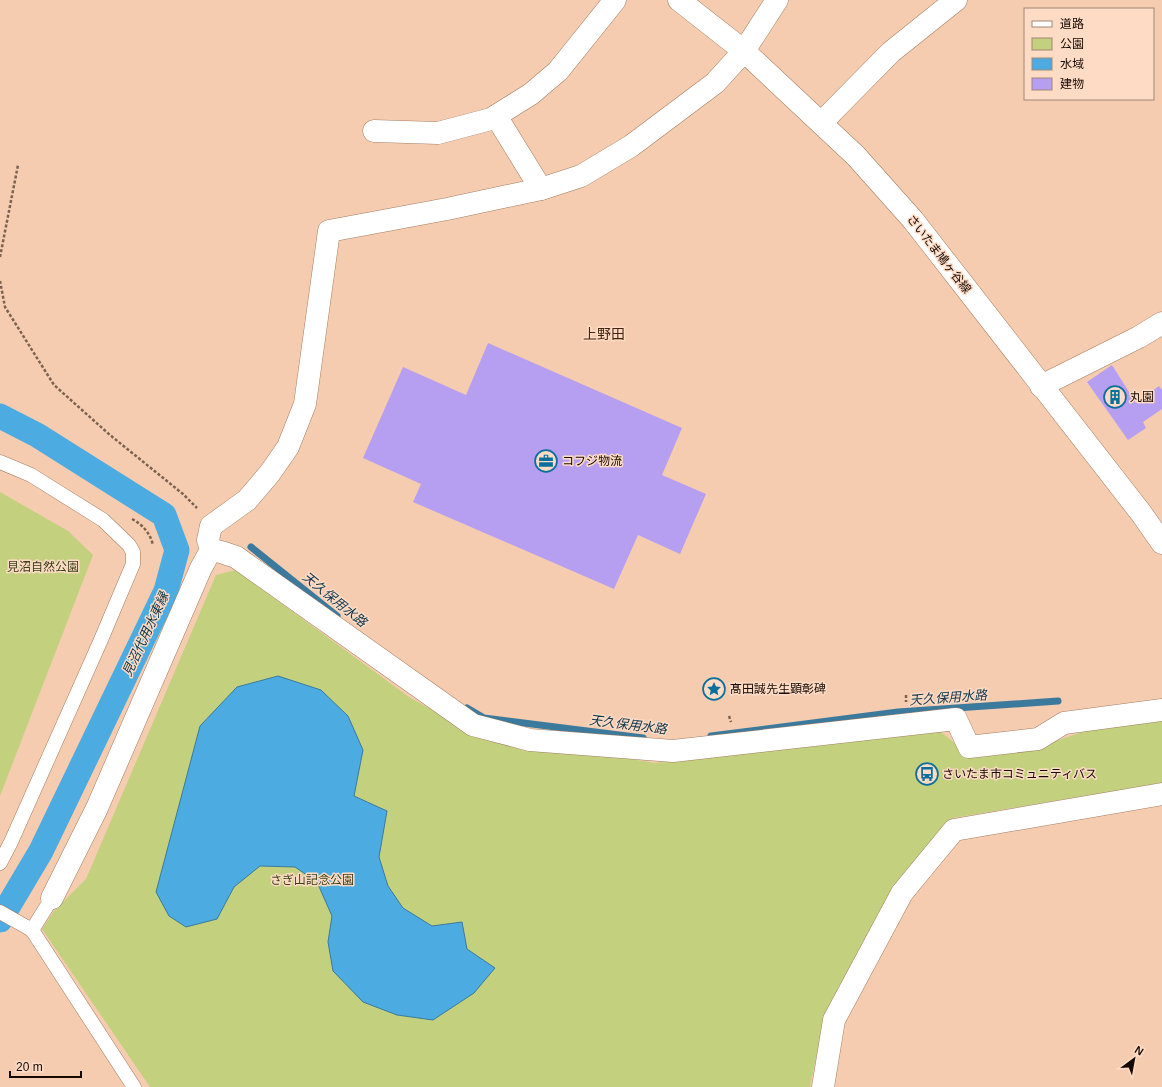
<svg xmlns="http://www.w3.org/2000/svg" width="1162" height="1087" font-family="Helvetica,'Noto Sans JP',sans-serif">
<rect width="100%" height="100%" fill="#f5ccb0"/>
<!-- green -->
<g fill="#c3d07e">
<path d="M0,492L68,531L93,555L0,796Z"/>
<path d="M236,570L409,697L478,736L656,763L797,742L936,728L967,753L1044,745L1100,726L1162,718V783L953,818L895,885L825,1016L810,1087H150L42,929L54,911L86,879L216,575Z"/>
</g>
<!-- water -->
<path fill="#4cabe0" stroke="#3c7a9d" d="M278,676L321,690L348,716L363,750L354,796L387,811L379,857L388,886L403,908L432,926L462,922L467,949L495,968L474,993L433,1020L397,1015L363,1002L333,971L328,942L332,916L317,882L295,867L260,866L234,887L217,919L186,927L169,916L156,892L200,726L237,687Z"/>
<g fill="none" stroke-linecap="round" stroke-linejoin="round">
<!-- stream -->
<g stroke="#3c7a9d" stroke-width="7">
<path d="M251,547L337,616"/>
<path d="M467,708L484,718L643,738"/>
<path d="M711,736L898,712L1058,701"/>
</g>
<!-- canal -->
<path stroke="#4cabe0" stroke-width="25" d="M0,416L37,435L164,515L177,550L166,591L41,851L0,920"/>
</g>
<!-- building -->
<g fill="#b69ff1">
<path d="M488,343L682,428L662,475L706,494L680,554L638,535L614,589L413,502L421,484L363,458L403,367L466,395Z"/>
<path d="M1112,365L1136,403L1159,386L1162,390V409L1143,422L1146,428L1128,440L1087,382Z"/>
</g>
<g fill="none" stroke-linecap="round" stroke-linejoin="round">
<!-- service casing -->
<g stroke="#a37e63" stroke-width="15">
<g id="service">
<path d="M0,462L31,475L103,520L129,545L133,552V564L100,642L11,842L0,863"/>
<path d="M0,912L32,930"/>
<path d="M32,930L134,1087"/>
<path d="M32,930L52,898"/>
</g>
</g>
<!-- minor casing -->
<g stroke="#a37e63" stroke-width="23">
<g id="minor">
<path d="M496,116L541,189"/>
<path d="M821,123L891,52L956,0"/>
<path d="M374,131L438,133L491,119L531,94L558,71L615,0"/>
<path d="M1041,386L1139,337L1162,323"/>
<path d="M211,550L208,540L211,526L247,500L270,473L288,447L305,404L329,231L447,209L541,189L581,176L631,146L715,83L744,51L777,0"/>
<path d="M52,898L97,808L201,568L211,550L221,552L236,557L473,725L530,740L673,751L956,719L969,747L1038,739L1064,723L1162,710"/>
<path d="M823,1087L834,1020L902,893L954,830L1162,794"/>
</g>
</g>
<!-- secondary casing -->
<g stroke="#a37e63" stroke-width="23">
<path id="secondary" d="M679,0L744,51L856,156L913,220L1141,513L1162,543"/>
</g>
<!-- path -->
<g stroke="#7c6251" stroke-width="2.5" stroke-dasharray="3 2" stroke-linecap="butt">
<path d="M0,257L18,165"/>
<path d="M0,281L5,307L54,385L110,435L183,494L197,508"/>
<path d="M132,519C143,525 150,533 153,545"/>
<path d="M906,695V702"/>
<path d="M729,716L731,722"/>
</g>
<!-- service -->
<use href="#service" stroke="#fff" stroke-width="14"/>
<!-- minor -->
<use href="#minor" stroke="#fff" stroke-width="22"/>
<!-- secondary -->
<use href="#secondary" stroke="#fff" stroke-width="22"/>
</g>
<!-- icons -->
<defs>
<g id="building-ring" transform="scale(1.15)"><circle r="9.5" fill="#fddbc5" stroke="#0a6f9c" stroke-width="1.5"/><path d="M-4-6H4V6H1V3H-1V6H-4ZM-2.5-4.3h1.7v1.8h-1.7ZM.8-4.3h1.7v1.8H.8ZM-2.5-1h1.7V.8h-1.7ZM.8-1h1.7V.8H.8Z" fill="#0a6f9c"/></g>
<g id="office-ring" transform="scale(1.15)"><circle r="9.5" fill="#fddbc5" stroke="#0a6f9c" stroke-width="1.5"/><path d="M-6-3h4V-5.5h4V-3h4V5H-6ZM-1-4.5V-3h2v-1.5ZM-6 0V1H6V0Z" fill="#0a6f9c"/></g>
<g id="sight-ring" transform="scale(1.15)"><circle r="9.5" fill="#fddbc5" stroke="#0a6f9c" stroke-width="1.5"/><path d="M0-6L1.8-2.2L6-1.7L2.9 1.2L3.7 5.4L0 3.3L-3.7 5.4L-2.9 1.2L-6-1.7L-1.8-2.2Z" fill="#0a6f9c"/></g>
<g id="bus-ring" transform="scale(1.15)"><circle r="9.5" fill="#fddbc5" stroke="#0a6f9c" stroke-width="1.5"/><path d="M-5-6H5V4H4V6H2V4H-2V6H-4V4H-5ZM-3.5-4V0h7V-4ZM-3.5 1.2v1.5H-2V1.2ZM2 1.2v1.5H3.5V1.2Z" fill="#0a6f9c"/></g>
</defs>
<g fill-rule="evenodd">
<use href="#building-ring" x="1115" y="397"/>
<use href="#office-ring" x="546" y="461"/>
<use href="#sight-ring" x="714" y="689"/>
<use href="#bus-ring" x="927" y="774"/>
</g>
<g text-anchor="middle" stroke-width="3" stroke-linejoin="round" paint-order="stroke">
<!-- street labels -->
<g font-size="12" fill="#160902" stroke="#fddbc5">
<text transform="translate(939 254) rotate(52)" y="4">さいたま鳩ヶ谷線</text>
</g>
<!-- poi labels -->
<g font-size="12" fill="#160902" stroke="#fddbc5" text-anchor="start">
<text x="1130" y="401">丸園</text>
<text x="562" y="465">コフジ物流</text>
<text x="730" y="693">髙田誠先生顕彰碑</text>
<text x="942" y="778">さいたま市コミュニティバス</text>
</g>
<!-- park labels -->
<g font-size="12" fill="#393f18" stroke="#fddbc5">
<text x="43" y="571">見沼自然公園</text>
<text x="312" y="884">さぎ山記念公園</text>
</g>
<!-- water labels -->
<g font-size="13" font-style="italic" fill="#0c354b" stroke="#fddbc5">
<text transform="translate(335 599) rotate(39)" y="5">天久保用水路</text>
<text transform="translate(145 634) rotate(-65)" y="5">見沼代用水東縁</text>
<text transform="translate(948 697) rotate(-4)" y="5">天久保用水路</text>
<text transform="translate(628 724) rotate(7)" y="5">天久保用水路</text>
</g>
<!-- quarter labels -->
<g font-size="14" fill="#422309" stroke="#fddbc5">
<text x="604" y="339">上野田</text>
</g>
</g>
<!-- legend -->
<rect x="1024" y="8" width="130" height="92" fill="#fddbc5" stroke="#a18777"/>
<rect x="1032" y="21" width="20" height="6" fill="#ffffff" stroke="#a18777"/>
<text x="1060" y="28" font-size="12" fill="#160902">道路</text>
<rect x="1032" y="38" width="20" height="12" fill="#c3d07e" stroke="#a18777"/>
<text x="1060" y="48" font-size="12" fill="#160902">公園</text>
<rect x="1032" y="58" width="20" height="12" fill="#4cabe0" stroke="#a18777"/>
<text x="1060" y="68" font-size="12" fill="#160902">水域</text>
<rect x="1032" y="78" width="20" height="12" fill="#b69ff1" stroke="#a18777"/>
<text x="1060" y="88" font-size="12" fill="#160902">建物</text>
<!-- north arrow -->
<g transform="translate(1134 1059) rotate(32)" stroke="#fddbc5" stroke-width="3" paint-order="stroke">
<path d="M0-3L7 15L0 10L-7 15Z" fill="#160902"/>
<text y="-6" font-size="11" font-weight="bold" text-anchor="middle" fill="#160902">N</text>
</g>
<!-- scale -->
<path d="M10 1071v6h71v-6" fill="none" stroke="#160902" stroke-width="2"/>
<text x="16" y="1071" font-size="12" fill="#160902" stroke="#fddbc5" stroke-width="3" paint-order="stroke">20 m</text>
</svg>
